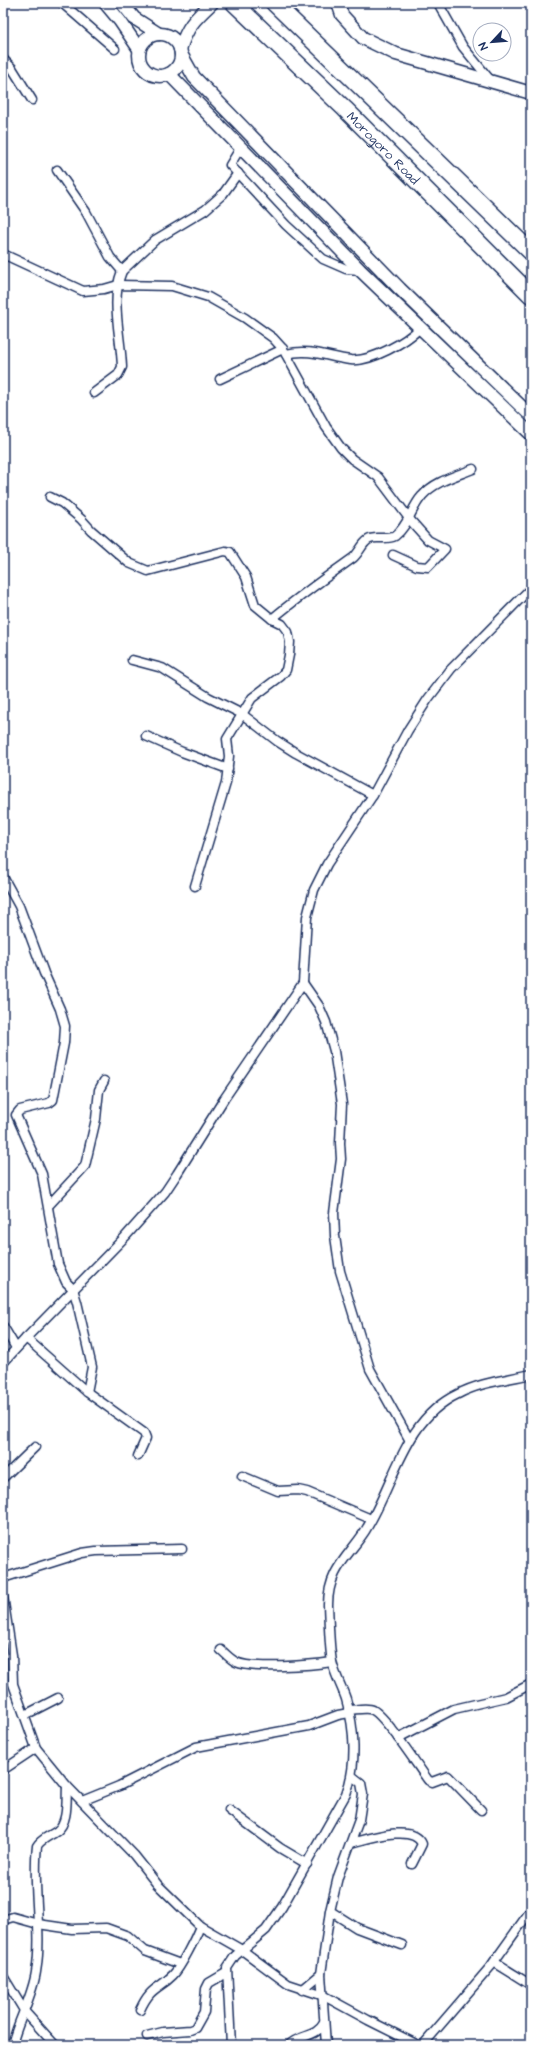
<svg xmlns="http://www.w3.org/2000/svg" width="534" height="2048" font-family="'Architects Daughter',sans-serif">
<rect width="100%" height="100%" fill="#fff"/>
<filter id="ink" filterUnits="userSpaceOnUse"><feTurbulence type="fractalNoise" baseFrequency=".025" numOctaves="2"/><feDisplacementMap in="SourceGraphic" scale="8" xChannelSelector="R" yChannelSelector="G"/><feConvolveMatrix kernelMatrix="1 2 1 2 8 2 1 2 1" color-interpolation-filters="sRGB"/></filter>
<g filter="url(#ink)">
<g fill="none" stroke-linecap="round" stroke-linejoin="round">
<!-- street casing -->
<g stroke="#1b2f5e" stroke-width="11">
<g id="street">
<path d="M62,3L115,49"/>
<path d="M438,3L463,47L491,81"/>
<path d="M3,59L12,68L32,100"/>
<path d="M241,147L230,165L286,225L323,259L346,269L360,270"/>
<path d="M57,170L86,212L110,257L122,271"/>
<path d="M3,254L83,291L104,289L118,285L172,286L208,297L245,318L273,338L283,349L326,427L341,448L352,459L378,477L411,521L428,540L445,549L428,567L417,566L393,555"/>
<path d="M286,354C311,348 327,357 351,360C371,362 406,342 420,328"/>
<path d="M220,379L283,349"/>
<path d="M94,393L118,375L122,367C121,336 110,300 122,271L155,240L205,210L223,194L238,173"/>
<path d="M50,497L62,503L81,519L91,530L129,563L148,571L225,551L230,552L246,577L255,605L272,619L282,624L288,632L290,642L289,655L286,670L281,676L252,698L227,739L229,756L226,783L195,886"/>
<path d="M272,619C298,597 325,578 353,558C359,553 362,544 368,540C375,535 386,541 395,536C409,525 411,508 422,496C435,481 456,476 473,469"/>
<path d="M132,660L162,668L208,697L242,714L277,741L296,753L373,795"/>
<path d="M146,736L182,752L228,769"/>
<path d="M3,877L19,906L44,973L60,1009L65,1026L64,1043L53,1100L49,1103L20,1110L16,1115L42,1174L58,1264L66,1282L73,1289L77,1302L92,1367L87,1392"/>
<path d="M303,983L319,1006L326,1022L334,1051L342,1104L340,1143L341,1159L334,1213L335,1236L340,1271L370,1369L409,1439"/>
<path d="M49,1205L85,1166L96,1119L99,1090L104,1081"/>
<path d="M3,1326L16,1348"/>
<path d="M26,1338L87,1392L144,1433L146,1438L138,1456"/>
<path d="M3,1363L26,1338L125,1237L165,1192L177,1174L224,1099L303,983L307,917L314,890L327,864L373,795L408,730L428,699L451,669L531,588"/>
<path d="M242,1476L278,1491L298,1490L307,1492L371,1519"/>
<path d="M3,1478L35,1447"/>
<path d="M3,1578L82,1553L96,1551L182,1549"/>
<path d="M3,1596L12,1655L13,1684L36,1748L67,1786L134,1855L157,1884L200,1926L242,1950L288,1984L324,1996L368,2020L418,2045"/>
<path d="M221,1650C226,1654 230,1659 236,1662C253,1670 313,1665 332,1662"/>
<path d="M348,1710C355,1710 367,1707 373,1710C387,1718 417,1765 428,1780L432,1782L448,1776L481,1810"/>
<path d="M25,1715L58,1698"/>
<path d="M398,1738L454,1709L506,1697L531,1684"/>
<path d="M3,1770L36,1748"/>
<path d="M82,1801L119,1786L196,1747L309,1726L338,1715L349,1713"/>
<path d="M229,1810L280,1848L307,1864"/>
<path d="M351,1843C367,1839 414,1823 422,1844L412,1864"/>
<path d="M330,1911L357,1928L402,1945"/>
<path d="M3,1920L13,1917L38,1924L72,1929L106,1928L128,1936L145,1951L180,1964"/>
<path d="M494,1962L531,1985"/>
<path d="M3,1976L25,2012L55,2045"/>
<path d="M302,1990L321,1974"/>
<path d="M140,2010C151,1986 158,1990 173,1975C181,1967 196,1937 200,1926"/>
<path d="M147,2036L163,2032L190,2030L195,2028L204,2012L206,1989L209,1983L226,1973"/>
<path d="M12,2045C18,2020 32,1998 36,1972C43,1931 32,1888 37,1846C41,1839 50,1836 57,1831C69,1822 66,1799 67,1786"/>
<path d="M231,2045L227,1968L235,1956L266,1930L282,1907L346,1794C357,1765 355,1729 346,1699C342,1687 335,1675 332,1662C329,1644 329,1623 328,1605C328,1570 348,1557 365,1531C395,1484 403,1420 458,1394C481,1382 506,1380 531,1374"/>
<path d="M289,2045C300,2034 316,2038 324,2023"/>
<path d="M326,2045L321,1974L330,1911L338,1877L359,1820L363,1794L361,1783L352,1776"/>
<path d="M423,2045L491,1966L531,1910"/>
</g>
</g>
<!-- secondary casing -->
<g stroke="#1b2f5e" stroke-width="15">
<g id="secondary">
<path d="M105,3L120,21L139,49"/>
<path d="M122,3L134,18L159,34"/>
<path d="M338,3L342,15L363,38L396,54L531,93"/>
<circle cx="160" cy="55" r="21"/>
<path d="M180,49C188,25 194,20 212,3"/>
<path d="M181,54L194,77L400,289L531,416"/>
<path d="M169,74L360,270L531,434"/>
</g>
</g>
<!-- highway casing -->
<g stroke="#1b2f5e" stroke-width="19">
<g id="highway">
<path id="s1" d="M234,3L345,109L531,295"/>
<path d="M274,3L531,252"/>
</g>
</g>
<!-- street -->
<use href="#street" stroke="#fff" stroke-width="8"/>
<!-- secondary -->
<use href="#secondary" stroke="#fff" stroke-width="12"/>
<!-- highway -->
<use href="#highway" stroke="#fff" stroke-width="16"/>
</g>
</g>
<g text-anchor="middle" stroke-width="3" stroke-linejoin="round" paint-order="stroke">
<!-- street labels -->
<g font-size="13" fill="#1b2f5e" stroke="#fff">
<text dy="5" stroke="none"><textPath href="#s1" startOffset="208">Morogoro Road</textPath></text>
</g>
</g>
<!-- margin -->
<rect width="534" height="2048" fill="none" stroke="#fff" stroke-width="16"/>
<rect x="8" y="8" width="518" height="2032" fill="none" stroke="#1b2f5e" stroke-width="1.5" filter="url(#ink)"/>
<!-- north arrow -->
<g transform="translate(492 42) rotate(244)"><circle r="19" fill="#ffffff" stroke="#a4acbf"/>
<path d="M0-3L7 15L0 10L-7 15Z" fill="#1b2f5e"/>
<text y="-6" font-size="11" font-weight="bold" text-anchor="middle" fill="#1b2f5e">N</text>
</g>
</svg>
